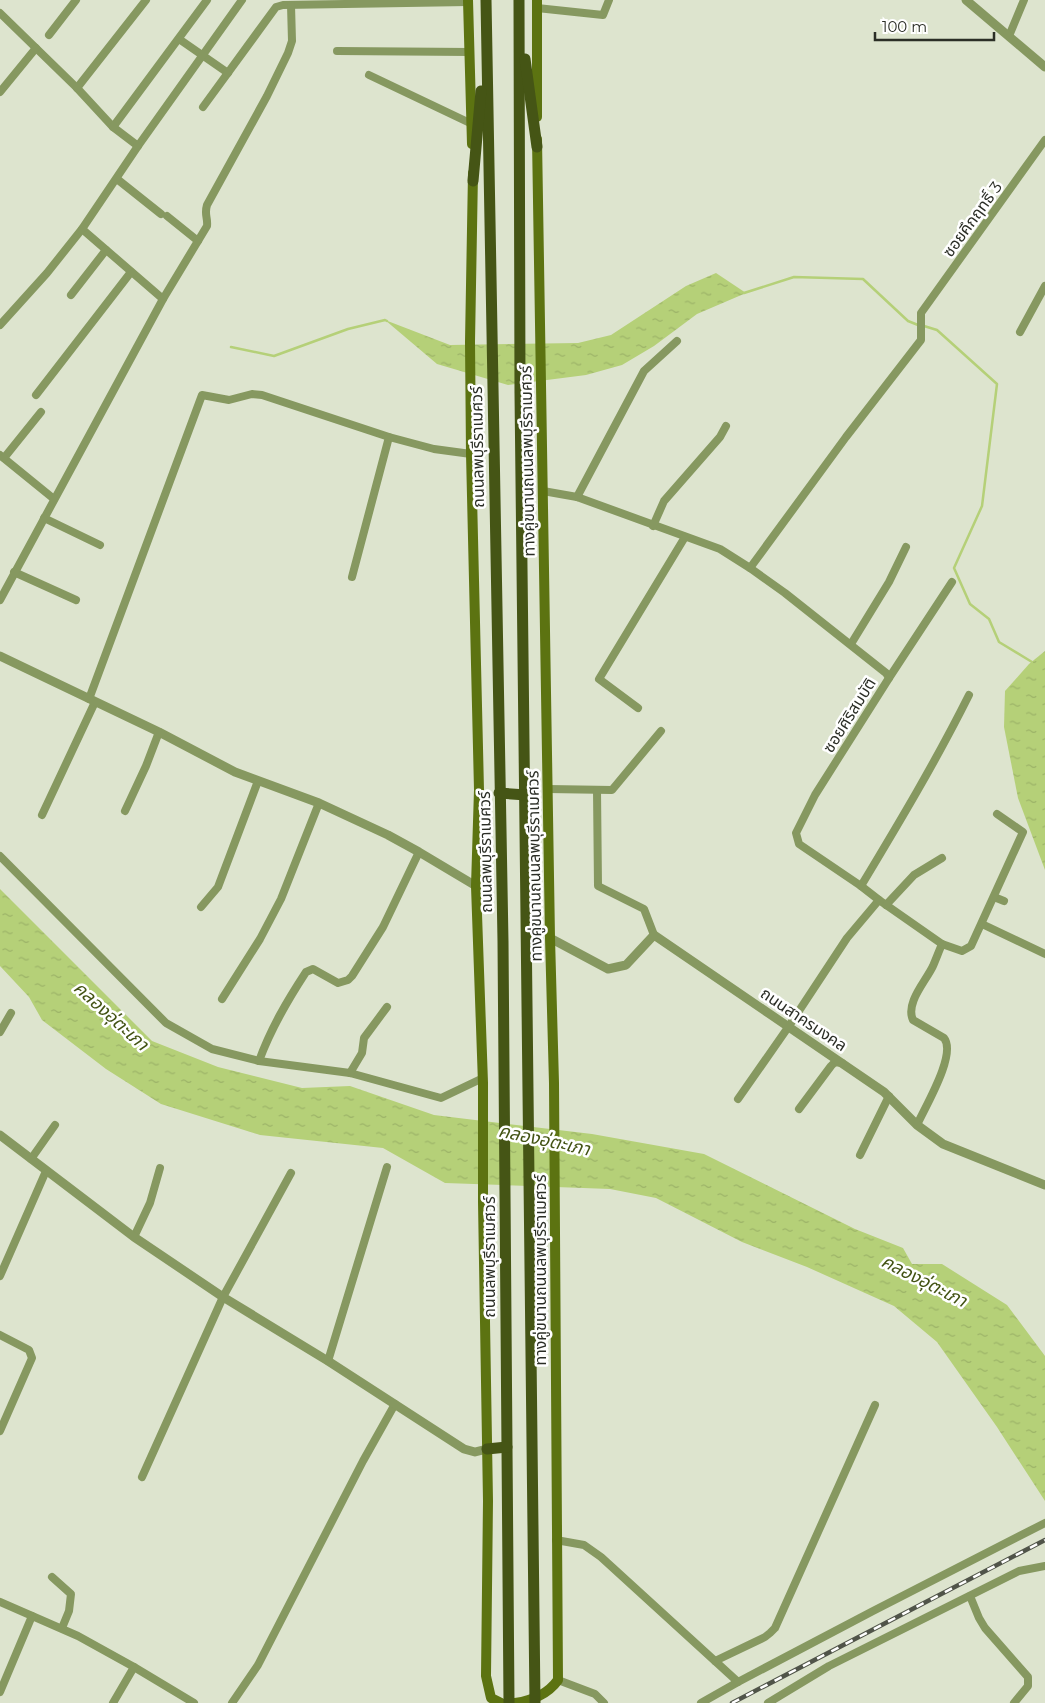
<svg xmlns="http://www.w3.org/2000/svg" width="1045" height="1703" font-family="Montserrat,'Noto Sans Thai',sans-serif">
<defs>
<pattern id="water-ripples" width="26" height="14" patternUnits="userSpaceOnUse" patternTransform="scale(1.25)"><rect width="26" height="14" fill="#b5d078"/><path d="M2 4q2-2 4 0t4 0M15 11q2-2 4 0t4 0" fill="none" stroke="#9cb368"/></pattern>
</defs>
<rect width="100%" height="100%" fill="#dde4ce"/>
<!-- water -->
<g fill="url(#water-ripples)">
<path d="M716,273L746,293L697,314L654,346L622,365L586,375L508,385L437,364L385,320L450,345L578,343L611,335L686,286Z"/>
<path d="M1045,651V870L1018,798L1004,727L1005,691L1029,664Z"/>
<path d="M0,889L152,1041L218,1067L302,1088L350,1086L434,1115L592,1134L704,1154L855,1229L903,1248L912,1264H942L1007,1305L1045,1356V1501L997,1427L937,1342L894,1306L807,1267L742,1242L656,1198L610,1189L445,1183L383,1148L260,1135L161,1104L106,1069L42,1020L29,997L0,966Z"/>
</g>
<g fill="none" stroke-linecap="round" stroke-linejoin="round">
<!-- stream -->
<g stroke="#b5d078" stroke-width="2.5">
<path d="M744,293L794,277L863,279L908,321L918,325"/>
<path d="M924,326L937,330L997,384L982,506L954,568L970,604L989,619L999,642L1032,662"/>
<path d="M231,347L274,356L348,329L385,320L387,321"/>
</g>
<!-- minor -->
<g stroke="#869860" stroke-width="8">
<path d="M537,8L603,15L609,0"/>
<path d="M0,13L77,88L113,127L138,146"/>
<path d="M49,35L76,0"/>
<path d="M1009,36L1024,0"/>
<path d="M179,39L228,73"/>
<path d="M337,51L470,52"/>
<path d="M369,75L472,124"/>
<path d="M77,88L146,0"/>
<path d="M0,92L36,48"/>
<path d="M203,107L276,7L283,5L468,2"/>
<path d="M113,127L207,0"/>
<path d="M117,179L161,214"/>
<path d="M167,216L198,241"/>
<path d="M82,229L163,299"/>
<path d="M71,295L106,250"/>
<path d="M0,325L47,273L82,229L138,146L242,0"/>
<path d="M1020,332L1045,286"/>
<path d="M36,395L131,272"/>
<path d="M0,455L54,499"/>
<path d="M4,458L41,412"/>
<path d="M543,491L577,497L720,549L750,568L785,593L886,673L889,678L815,795L796,833L799,844L861,886L879,900L847,938L789,1026L738,1099"/>
<path d="M577,497L644,371L677,341"/>
<path d="M44,518L100,545"/>
<path d="M653,526L664,501L720,437L726,426"/>
<path d="M750,568L846,437L921,340V313L1045,140"/>
<path d="M14,572L76,600"/>
<path d="M352,577L389,437"/>
<path d="M0,600L163,299L207,226C208,217 204,215 207,205L267,96L288,53L292,41L291,5"/>
<path d="M851,644L889,582L906,547"/>
<path d="M889,678L952,582"/>
<path d="M89,699L202,395L229,400L252,394L262,395L389,437L434,449L471,454"/>
<path d="M638,708L599,679L685,537"/>
<path d="M548,789L612,790L661,731"/>
<path d="M597,790L598,886L644,909L654,935"/>
<path d="M125,811L146,766L159,732"/>
<path d="M42,815L95,702"/>
<path d="M0,856L166,1023L212,1049L259,1061L350,1073L441,1098L483,1078"/>
<path d="M861,886C899,823 936,761 969,695"/>
<path d="M994,897L1004,901"/>
<path d="M879,900L942,944L962,951L971,946L1023,832L997,814"/>
<path d="M886,905L914,875L942,858"/>
<path d="M201,907L218,887L258,781"/>
<path d="M982,924L1045,954"/>
<path d="M222,999L260,939L281,899L319,803"/>
<path d="M0,1032L11,1013"/>
<path d="M259,1061C271,1028 287,1001 306,972L313,969L338,983L348,980L352,976L383,927L419,852"/>
<path d="M350,1073L362,1053L364,1038L387,1007"/>
<path d="M799,1109L831,1066L835,1062L842,1063"/>
<path d="M917,1125C925,1107 957,1054 944,1038L913,1020C905,1003 926,981 933,966C936,959 939,951 942,944"/>
<path d="M860,1155L889,1096"/>
<path d="M31,1159L55,1125"/>
<path d="M134,1237L150,1203L160,1168"/>
<path d="M0,1276L46,1171"/>
<path d="M0,1335L29,1350L32,1358L0,1431"/>
<path d="M328,1361L387,1167"/>
<path d="M142,1477L223,1297L291,1173"/>
<path d="M556,1540L584,1545L601,1557L738,1682L701,1703"/>
<path d="M52,1577L71,1594L69,1611L62,1628"/>
<path d="M970,1596L979,1618L985,1628L1028,1677V1686L1014,1703"/>
<path d="M0,1602L78,1636L134,1667L194,1703"/>
<path d="M715,1661L765,1637L770,1633L775,1628L875,1405"/>
<path d="M558,1680L595,1694L604,1703"/>
<path d="M738,1682L873,1611L1045,1523"/>
<path d="M0,1692L32,1616"/>
<path d="M113,1703L134,1667"/>
<path d="M232,1703L258,1665L363,1461L395,1404"/>
<path d="M768,1703L829,1666L1019,1571L1045,1566"/>
</g>
<!-- tertiary -->
<g stroke="#869860" stroke-width="9">
<path d="M966,0L1045,67"/>
<path d="M0,656L159,732L235,772L319,803L388,835L419,852L476,886"/>
<path d="M550,938L608,969L626,965L654,935L884,1092L917,1125L943,1144L1045,1185"/>
<path d="M0,1135L134,1237L223,1297L328,1361L464,1449L475,1452L487,1449"/>
</g>
<!-- secondary -->
<g stroke="#5c7311" stroke-width="10">
<path d="M468,0L472,144"/>
<path d="M537,0V117"/>
<path d="M473,173L470,342L471,454L479,790L476,886L483,1083V1202L488,1501L486,1676L491,1698L501,1703"/>
<path d="M515,1703C531,1701 548,1694 558,1680L554,1083L550,938L537,139"/>
</g>
<!-- primary -->
<g stroke="#455515" stroke-width="11">
<path d="M486,0L503,941L509,1703"/>
<path d="M519,0L520,393L535,1703"/>
<path d="M525,59L537,147"/>
<path d="M473,181L481,91"/>
<path d="M499,793L526,795"/>
<path d="M487,1449L507,1447"/>
</g>
<!-- rail casing -->
<g stroke="#505449" stroke-width="4.5">
<path id="rail" d="M732,1703L1045,1540"/>
</g>
<!-- rail -->
<use href="#rail" stroke="#fff" stroke-width="2.5" stroke-dasharray="8" stroke-linecap="butt"/>
</g>
<g text-anchor="middle" stroke-width="5" stroke-linejoin="round" paint-order="stroke">
<!-- street labels -->
<g font-size="16" fill="#2b2e26" stroke="#fff">
<text transform="translate(972 219) rotate(-54)" y="6">ซอยคึกฤทธิ์ 3</text>
<text transform="translate(477 447) rotate(-91)" y="6">ถนนลพบุรีราเมศวร์</text>
<text transform="translate(527 461) rotate(-91)" y="6">ทางคู่ขนานถนนลพบุรีราเมศวร์</text>
<text transform="translate(849 715) rotate(-58)" y="6">ซอยศิริสมบัติ</text>
<text transform="translate(485 852) rotate(-91)" y="6">ถนนลพบุรีราเมศวร์</text>
<text transform="translate(534 866) rotate(-91)" y="6">ทางคู่ขนานถนนลพบุรีราเมศวร์</text>
<text transform="translate(804 1019) rotate(34)" y="6">ถนนสาครมงคล</text>
<text transform="translate(489 1257) rotate(-90)" y="6">ถนนลพบุรีราเมศวร์</text>
<text transform="translate(540 1270) rotate(-90)" y="6">ทางคู่ขนานถนนลพบุรีราเมศวร์</text>
</g>
<!-- water labels -->
<g font-size="18" font-style="italic" fill="#435314" stroke="#fff">
<text transform="translate(111 1016) rotate(42)" y="6">คลองอุ่ตะเภา</text>
<text transform="translate(544 1140) rotate(12)" y="6">คลองอุ่ตะเภา</text>
<text transform="translate(924 1281) rotate(27)" y="6">คลองอุ่ตะเภา</text>
</g>
</g>
<!-- scale -->
<path d="M875 32v8h119v-8" fill="none" stroke="#2b2e26" stroke-width="2.5"/>
<text x="882" y="32" font-size="15" fill="#2b2e26" stroke="#ffffff" stroke-width="4" paint-order="stroke">100 m</text>
</svg>
